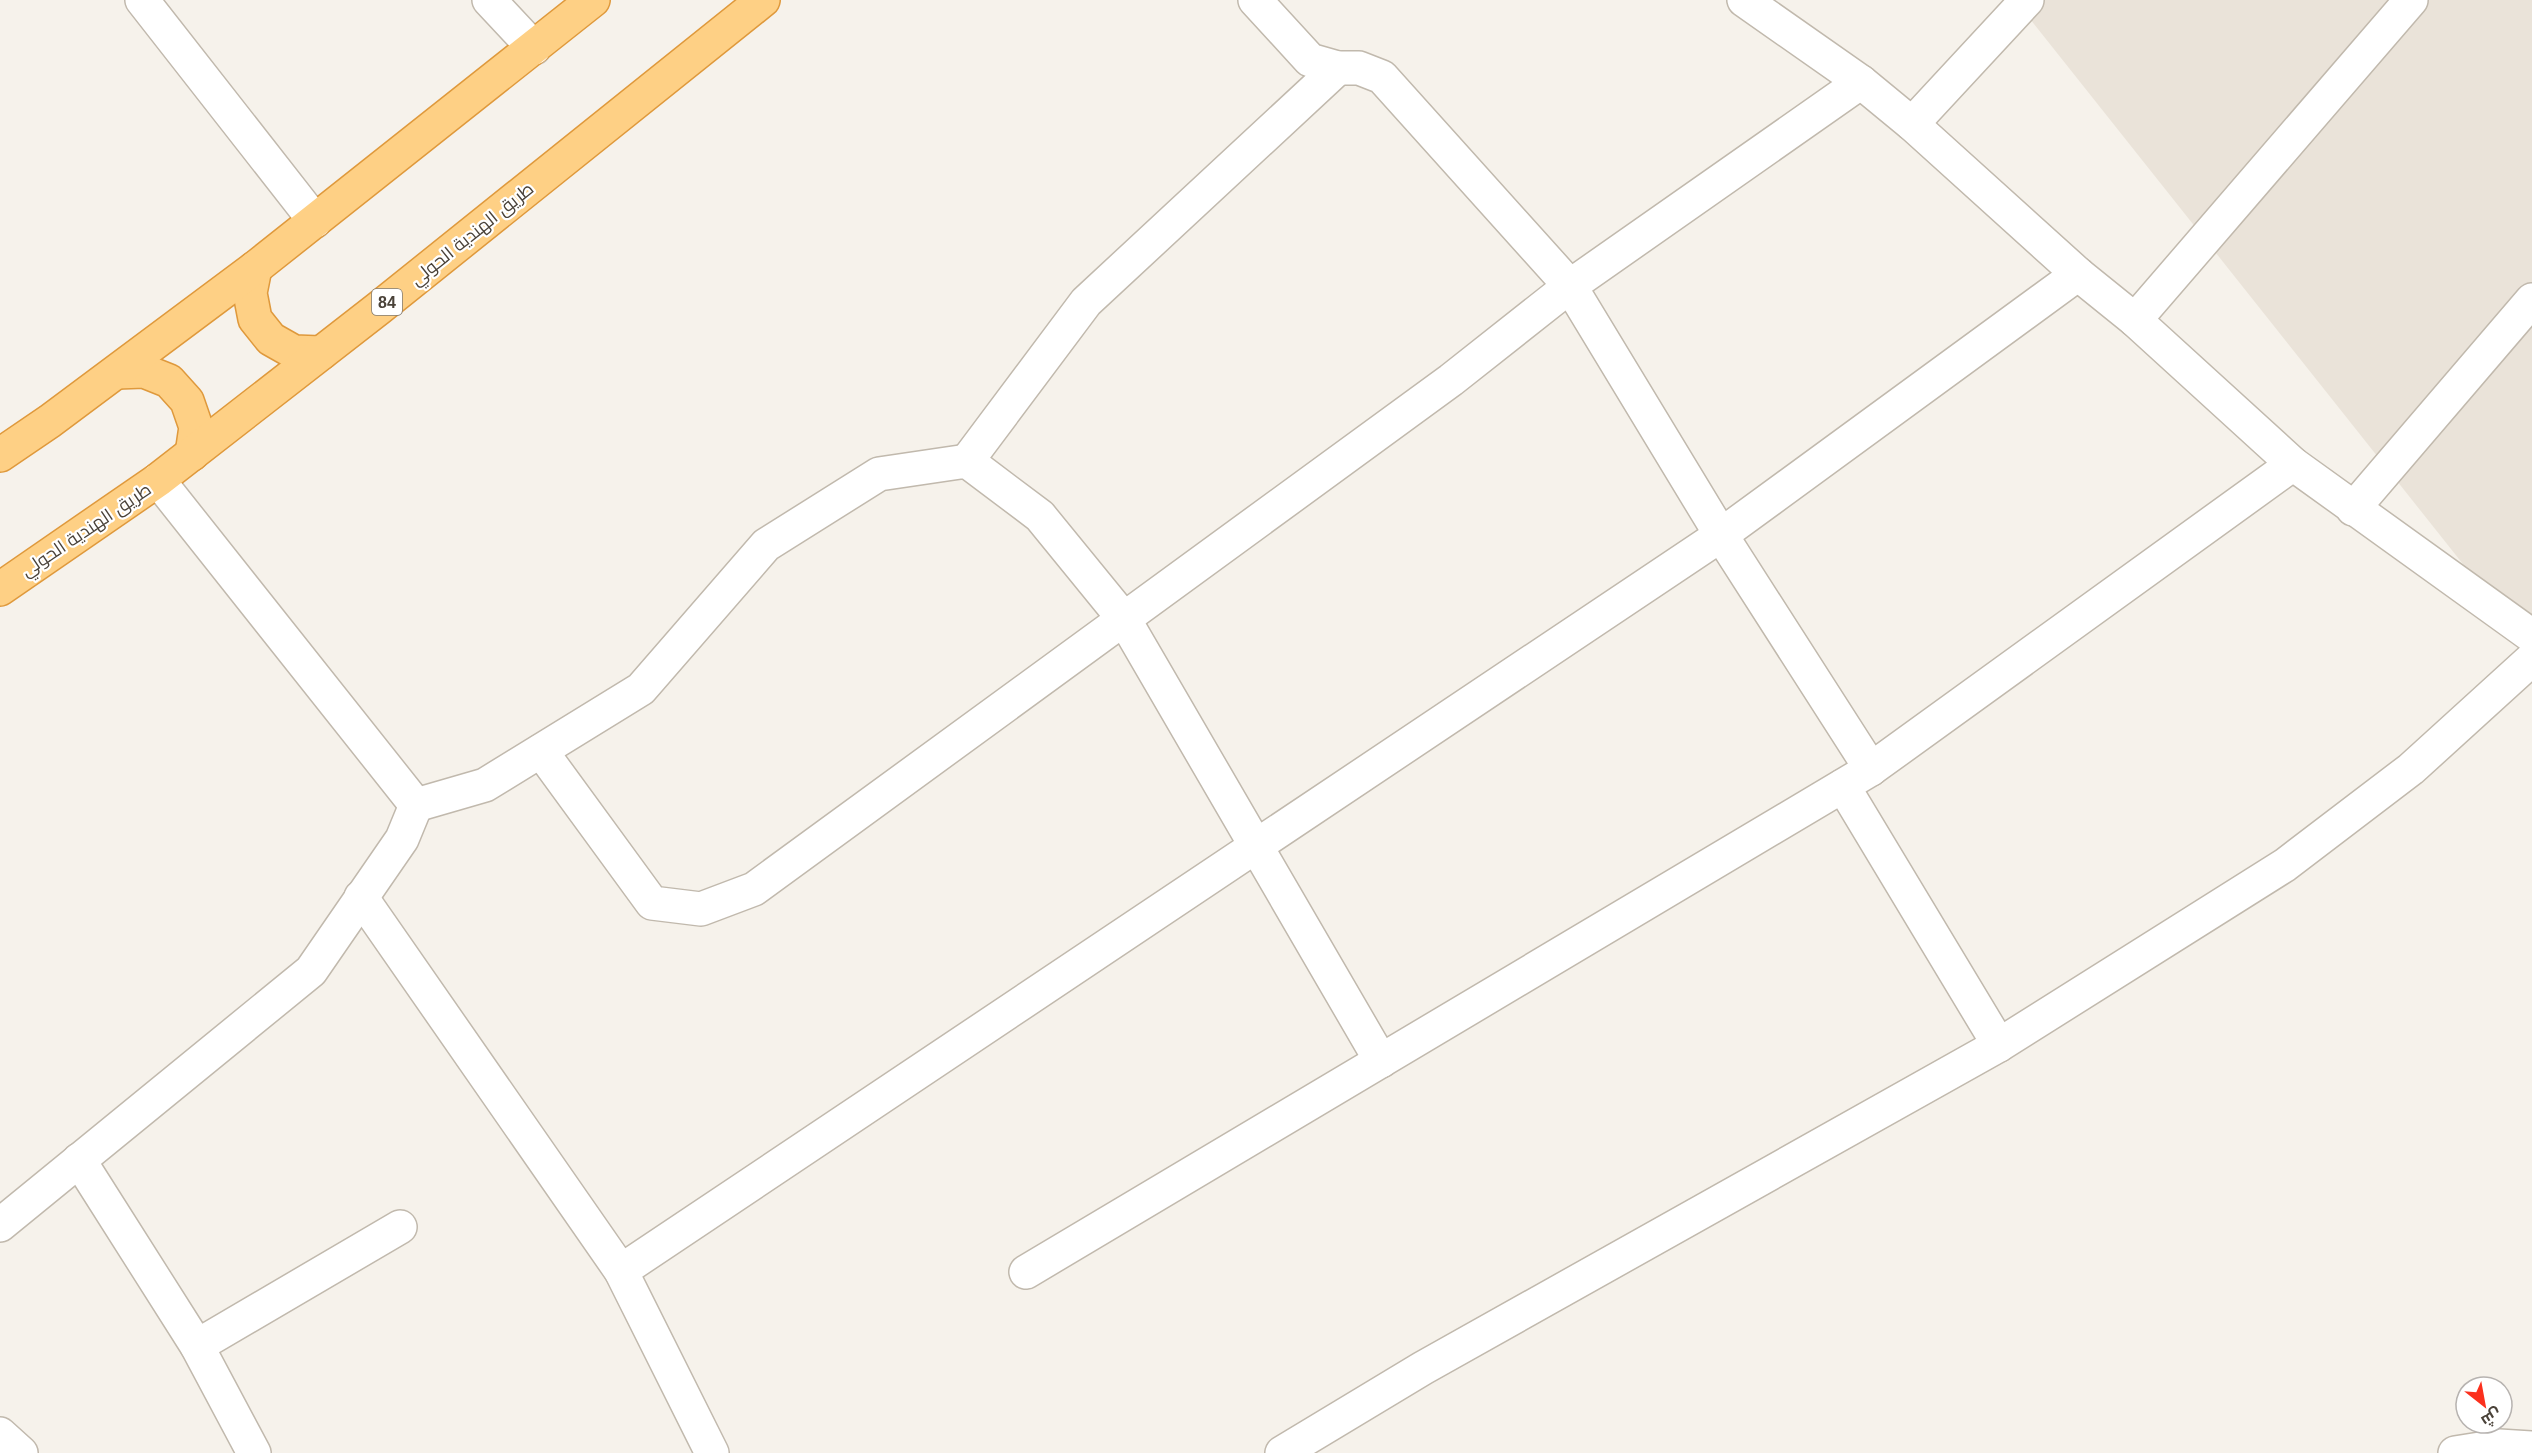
<svg xmlns="http://www.w3.org/2000/svg" width="2532" height="1453" font-family="Arial,Cairo,sans-serif">
<rect width="100%" height="100%" fill="#f6f2eb"/>
<!-- residential -->
<path fill="#eae3d9" d="M2015,0H2532V651Z"/>
<g fill="none" stroke-linecap="round" stroke-linejoin="round">
<!-- minor casing -->
<g stroke="#c1b9ad" stroke-width="36">
<g id="minor">
<path d="M142,0L315,221"/>
<path d="M489,0L534,48"/>
<path d="M1255,0L1310,60L1338,68H1359L1382,77L1570,286L1721,535L1871,769"/>
<path d="M1744,0L1861,82L1912,124L2078,274L2135,320L2293,464L2532,636"/>
<path d="M1912,124L2027,0"/>
<path d="M2135,320L2411,0"/>
<path d="M967,461L1086,302L1338,68"/>
<path d="M2353,509L2532,300"/>
<path d="M541,751L652,903L701,909L754,889L1451,380L1570,286L1861,82"/>
<path d="M1843,786L1999,1045"/>
<path d="M416,805L485,785L641,689L766,545L879,474L967,461L1040,516L1124,619L1381,1061"/>
<path d="M361,897L621,1271L712,1453"/>
<path d="M79,1160L197,1346L254,1453"/>
<path d="M0,1225L311,971L402,839L416,805L158,480"/>
<path d="M621,1271L1721,535L2078,274"/>
<path d="M1026,1272L1871,769L2293,464"/>
<path d="M197,1346L400,1227"/>
<path d="M0,1434L21,1453"/>
<path d="M1282,1453L1423,1368L1999,1045L2285,865L2411,769L2532,659"/>
<path d="M2455,1453L2499,1446L2532,1448"/>
</g>
</g>
<!-- trunk casing -->
<g stroke="#df993c" stroke-width="36">
<g id="trunk">
<path d="M255,268L250,293L255,319L271,339L294,352L321,353"/>
<path d="M117,372L144,371L169,381L187,401L196,427L192,454"/>
<path d="M0,455L50,421L255,268L593,0"/>
<path d="M0,589L158,480L379,308L763,0"/>
</g>
</g>
<!-- minor -->
<use href="#minor" stroke="#fff" stroke-width="33"/>
<!-- trunk -->
<use href="#trunk" stroke="#fed085" stroke-width="33"/>
</g>
<g text-anchor="middle" stroke-width="4.5" stroke-linejoin="round" paint-order="stroke">
<!-- shield labels -->
<rect fill="#fff" stroke="#807b74" stroke-width="1.5" x="372" y="289" width="30" height="26" rx="4.5"/>
<g font-size="16" font-weight="bold" fill="#4a4239">
<text x="387" y="308">84</text>
</g>
<!-- street labels -->
<g font-size="18" fill="#4a4239" stroke="#fff">
<text transform="translate(472 234) rotate(-39)" y="6">طريق الهندية الحولي</text>
<text transform="translate(86 530) rotate(-34)" y="6">طريق الهندية الحولي</text>
</g>
</g>
<!-- north arrow -->
<g transform="translate(2484 1405) rotate(149)"><circle r="28" fill="#ffffff" stroke="#b7b3b0" stroke-width="1.5"/>
<path d="M0-4.5L10 22L0 15L-10 22Z" fill="#fb301d"/>
<text y="-9" font-size="16" font-weight="bold" text-anchor="middle" fill="#4a4239">ش</text>
</g>
</svg>
